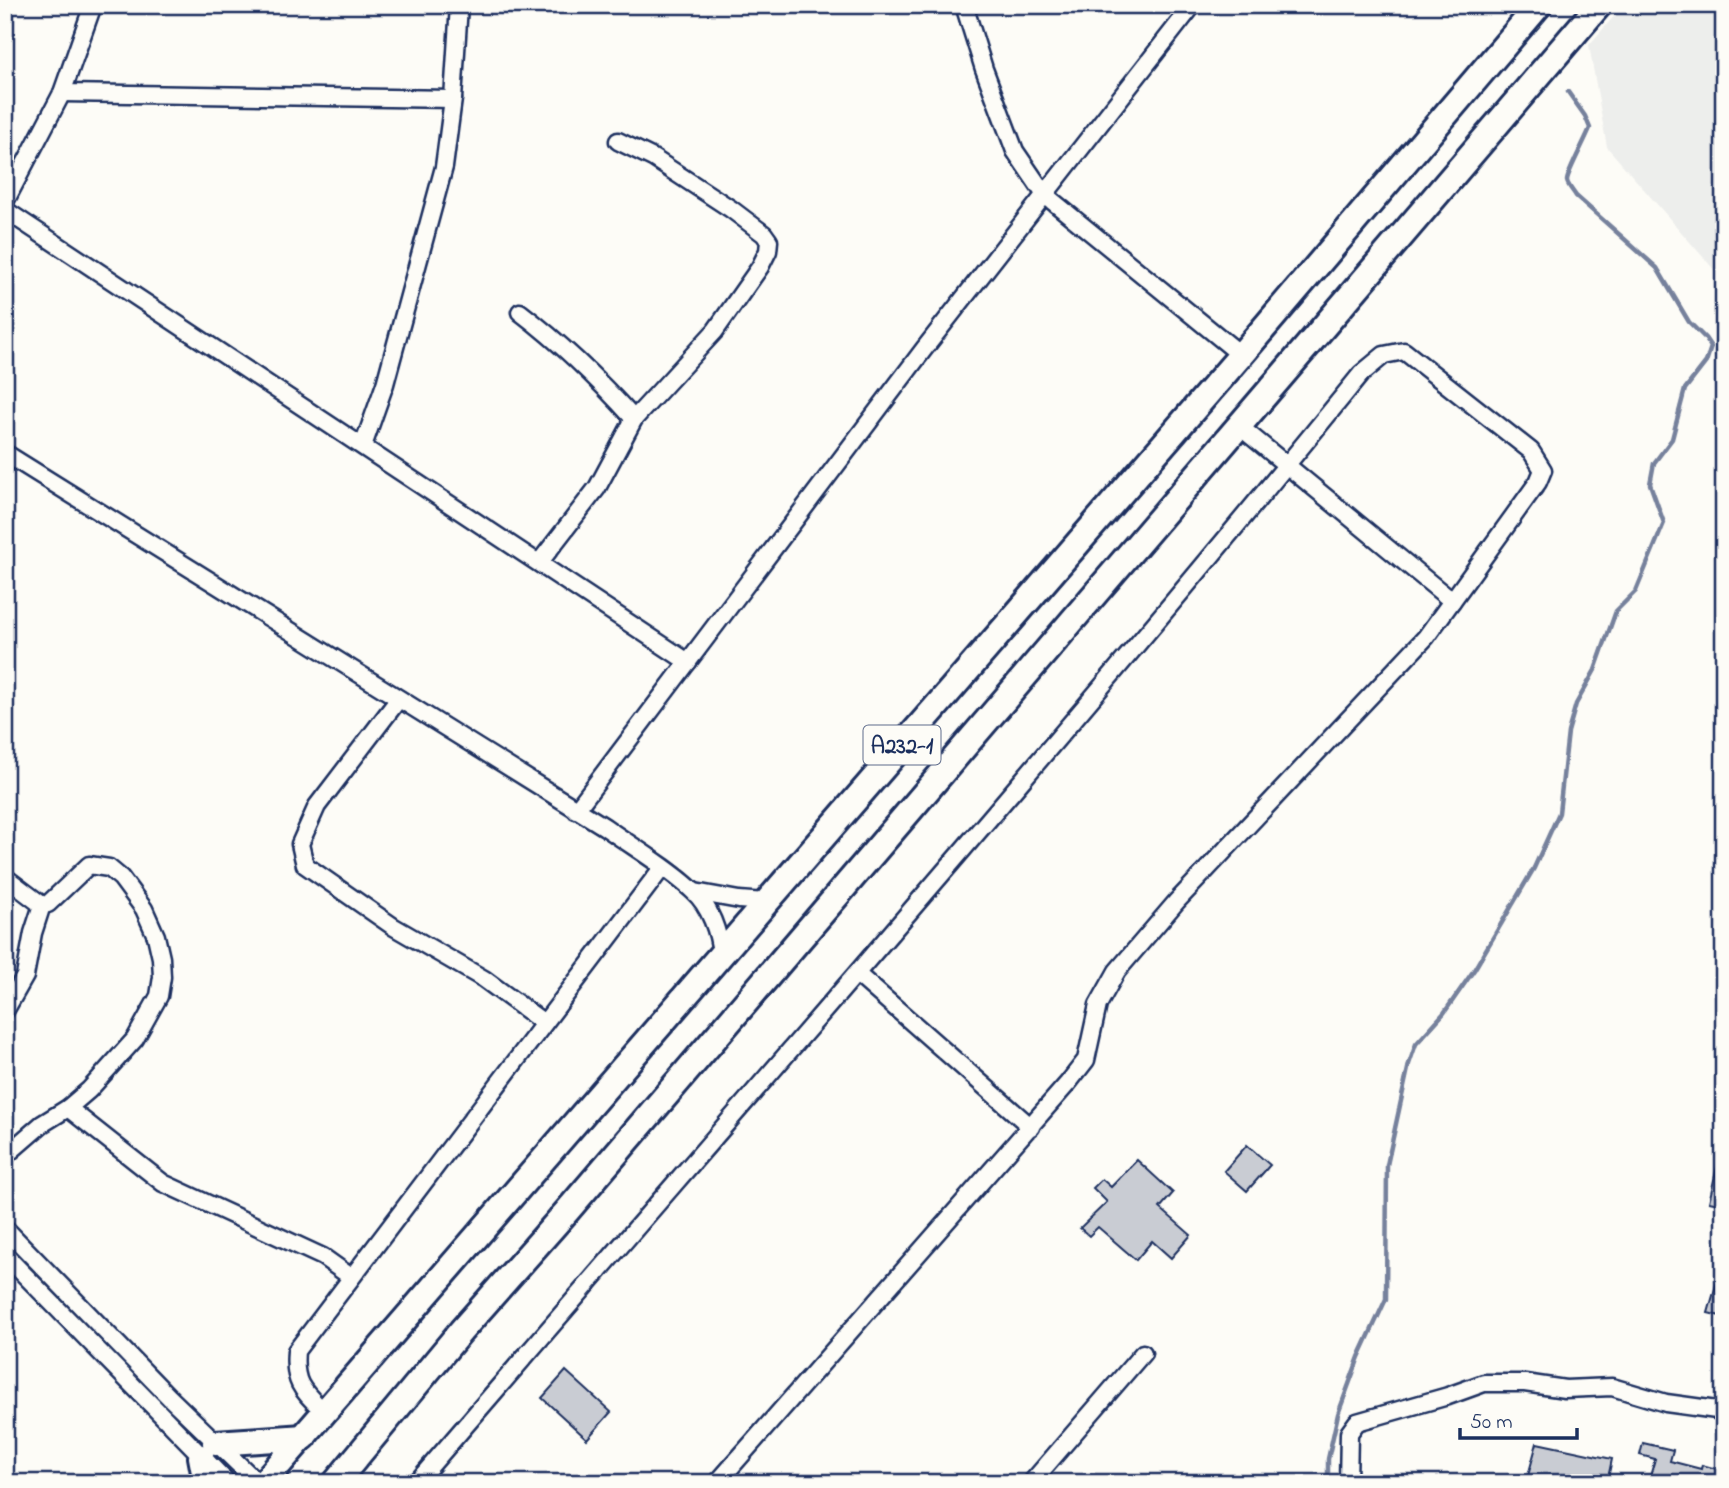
<svg xmlns="http://www.w3.org/2000/svg" width="1729" height="1488" font-family="'Indie Flower',sans-serif">
<rect width="100%" height="100%" fill="#fdfcf7"/>
<filter id="ink" filterUnits="userSpaceOnUse"><feTurbulence type="fractalNoise" baseFrequency=".0143" numOctaves="2"/><feDisplacementMap in="SourceGraphic" scale="14" xChannelSelector="R" yChannelSelector="G"/><feConvolveMatrix kernelMatrix="1 2 1 2 8 2 1 2 1" color-interpolation-filters="sRGB"/></filter>
<g filter="url(#ink)">
<!-- built -->
<path fill="#edeeec" d="M1624,5H1724V281L1607,147L1589,45Z"/>
<g fill="none" stroke-linecap="round" stroke-linejoin="round">
<!-- stream -->
<path stroke="#76819c" stroke-width="4.5" d="M1328,1483V1459L1338,1414L1359,1357L1386,1299L1387,1165L1409,1064L1416,1044L1444,1013L1474,970L1534,868L1559,813L1568,732L1576,704L1595,670L1616,611L1636,591L1664,523L1650,484L1654,463L1672,439L1685,389L1706,362L1711,347L1705,338L1689,322L1657,268L1576,196C1573,191 1568,186 1567,181C1566,175 1586,139 1590,128L1585,116L1568,92"/>
</g>
<!-- building -->
<g fill="#c9ccd3" stroke="#1b2f5e" stroke-width="2">
<path d="M1247,1145L1270,1165L1247,1191L1224,1171Z"/>
<path d="M1719,1158L1724,1159V1205L1709,1202Z"/>
<path d="M1137,1160L1173,1193L1160,1208L1191,1235L1171,1258L1152,1241L1136,1260L1098,1227L1089,1236L1080,1228L1107,1202L1093,1188L1102,1179L1111,1187Z"/>
<path d="M1720,1271H1724V1317L1708,1313Z"/>
<path d="M566,1371L611,1412L587,1439L542,1398Z"/>
<path d="M1537,1443L1612,1459L1607,1483H1526Z"/>
<path d="M1643,1443L1673,1450L1670,1461L1701,1469L1702,1465L1724,1471V1483H1648L1655,1459L1640,1455Z"/>
</g>
<g fill="none" stroke-linecap="round" stroke-linejoin="round">
<!-- minor casing -->
<g stroke="#1b2f5e" stroke-width="21">
<g id="minor">
<path d="M964,5L984,69L1015,151L1045,195L1241,355"/>
<path d="M62,93L453,99"/>
<path d="M5,202L62,93L93,5"/>
<path d="M5,210L688,662"/>
<path d="M520,312C562,344 598,379 634,419"/>
<path d="M1239,426L1452,601"/>
<path d="M363,446L385,384L444,167L453,99L459,5"/>
<path d="M5,453L605,827C633,847 669,868 693,891C710,906 719,933 721,954"/>
<path d="M539,563L597,488L634,419L715,331L760,267L768,251L769,241L764,234L731,209L653,158L618,141"/>
<path d="M398,700L317,806L300,844L305,865L394,927L484,979L544,1023"/>
<path d="M576,810L924,349L1193,5"/>
<path d="M5,877L42,905"/>
<path d="M695,892L739,900L765,902"/>
<path d="M857,974L1031,1127"/>
<path d="M5,1011L25,976L33,933L42,905L48,904L89,865L109,868L121,878L144,909L156,936L161,958L162,977L159,996L135,1039L89,1090L68,1108L42,1124L5,1156"/>
<path d="M68,1108L163,1183L323,1257L351,1277"/>
<path d="M5,1228L169,1397L258,1483"/>
<path d="M5,1255L228,1483"/>
<path d="M325,1413C303,1391 293,1384 296,1351L662,868"/>
<path d="M416,1483C732,1115 1055,751 1361,374L1384,355L1404,351L1531,451L1543,470L1538,482L1426,637L1177,901L1117,971L1098,1005L1086,1060L1068,1083L717,1483"/>
<path d="M1031,1483L1143,1353"/>
<path d="M1348,1483L1349,1433L1357,1422L1448,1396L1484,1383H1525L1565,1389L1612,1387L1666,1403L1724,1411"/>
</g>
</g>
<!-- trunk casing -->
<g stroke="#1b2f5e" stroke-width="30">
<g id="trunk">
<path d="M215,1443L304,1437"/>
<path d="M201,1457L206,1483"/>
<path d="M263,1483L1241,355L1539,5"/>
<path d="M335,1483L461,1331L568,1210L1599,5"/>
</g>
</g>
<!-- minor -->
<use href="#minor" stroke="#fdfcf7" stroke-width="16"/>
<!-- trunk -->
<use href="#trunk" stroke="#fdfcf7" stroke-width="24"/>
</g>
</g>
<g text-anchor="middle" stroke-width="7" stroke-linejoin="round" paint-order="stroke">
<!-- shield labels -->
<rect fill="#fdfcf7" stroke="#5f6c8c" stroke-width="2" x="863.5" y="725.5" width="77" height="39" rx="5"/>
<g font-size="23" font-weight="bold" fill="#1b2f5e">
<text x="902" y="753">A232-1</text>
</g>
</g>
<!-- margin -->
<rect width="1729" height="1488" fill="none" stroke="#fdfcf7" stroke-width="28"/>
<rect x="14" y="14" width="1701" height="1460" fill="none" stroke="#1b2f5e" stroke-width="2.5" filter="url(#ink)"/>
<!-- scale -->
<path d="M1460 1428v10h117v-10" fill="none" stroke="#1b2f5e" stroke-width="3.5"/>
<text x="1470" y="1428" font-size="21" fill="#1b2f5e" stroke="#fdfcf7" stroke-width="5" paint-order="stroke">50 m</text>
</svg>
